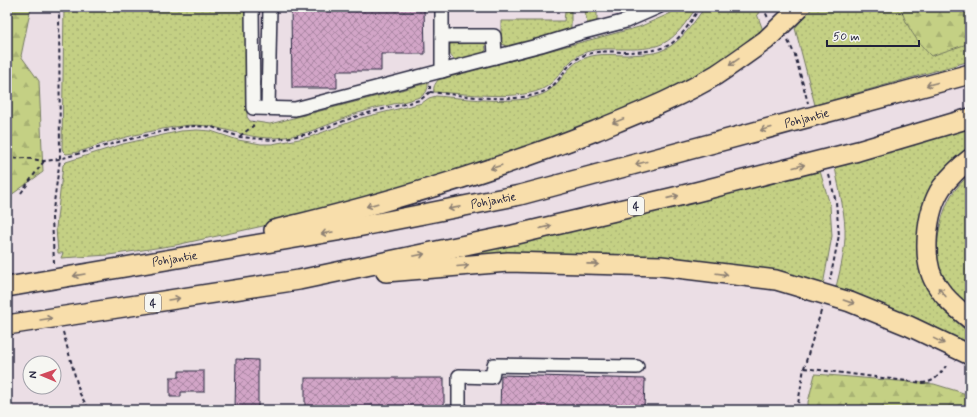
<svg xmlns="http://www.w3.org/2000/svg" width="977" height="417" font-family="Mynerve,sans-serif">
<defs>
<pattern id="grass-dots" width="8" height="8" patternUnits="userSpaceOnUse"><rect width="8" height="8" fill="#c4d084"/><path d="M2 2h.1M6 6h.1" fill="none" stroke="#a8b273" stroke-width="1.8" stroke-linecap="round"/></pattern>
<pattern id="forest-firs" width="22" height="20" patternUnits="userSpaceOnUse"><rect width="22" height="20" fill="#c4d084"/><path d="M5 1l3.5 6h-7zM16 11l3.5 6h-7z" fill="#a8b273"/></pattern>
<pattern id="building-cross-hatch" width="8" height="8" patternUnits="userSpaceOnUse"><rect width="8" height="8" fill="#d2a5c7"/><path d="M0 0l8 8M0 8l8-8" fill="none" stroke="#aa86a3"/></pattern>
</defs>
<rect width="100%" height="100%" fill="#ebdee5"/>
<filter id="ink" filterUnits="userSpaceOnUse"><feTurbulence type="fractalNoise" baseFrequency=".025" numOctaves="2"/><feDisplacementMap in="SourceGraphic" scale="8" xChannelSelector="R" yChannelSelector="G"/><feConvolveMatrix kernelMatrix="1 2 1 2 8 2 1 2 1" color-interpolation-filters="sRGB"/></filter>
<g filter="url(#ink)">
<!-- grass -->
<g fill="url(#grass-dots)" stroke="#737960">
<path d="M64,7H246L247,117L250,121L270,124L428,83C428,90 427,93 420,97C400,104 378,106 358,113C330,123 303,138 271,138C240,138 214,121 182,126C157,129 129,136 105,143C92,147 79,153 66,154L63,151L62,148Z"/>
<path d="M591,7H597V22L589,25L587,23L585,11H591Z"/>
<path d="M679,7H697C673,41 666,50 623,49C611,49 597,48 586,52C565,59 563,76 546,87C523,102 462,93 434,92C433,87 435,84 438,80L639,27L669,14Z"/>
<path d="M705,7H758L760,13L757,14L764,33L682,86L524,152L341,209L176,245L109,255L61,258L63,253H58L56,228L63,165L66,162L123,144L181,131L197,130L211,131L238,140L261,144H272L310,137L361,118L422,103L429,98L436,96C465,98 522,107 547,92C563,82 568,62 588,57C600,53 614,55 627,55C638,54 653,55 663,50C681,43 694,22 705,7Z"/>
<path d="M813,7H970V61L815,105L795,28Z"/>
<path d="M565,11H571V28L567,32L509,47L502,44L501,39V21H564Z"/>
<path d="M485,43L486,50L483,53L456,60C449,57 450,51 450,45L451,44Z"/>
<path d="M970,127V151L944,175L924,276L938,305L963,328L970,331V343L836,287C840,271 844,255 845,238C846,215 839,190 835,167Z"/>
<path d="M820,171L830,205L832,236L823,285L664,259L462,256Z"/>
<path d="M970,173V311C959,300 947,290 941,275C932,252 940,215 952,194C957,187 964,180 970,173Z"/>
</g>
<!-- forest -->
<g fill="url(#forest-firs)" stroke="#737960">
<path d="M7,7H31L21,56L39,81L43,172L7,198Z"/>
<path d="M901,7H970V43L931,56C919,44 904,24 901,7Z"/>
<path d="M815,374L934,384L970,395V410H808V402Z"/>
</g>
<!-- building -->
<g fill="url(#building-cross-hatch)" stroke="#22223b">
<path d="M291,7H424L425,54H381V71H337V88H292Z"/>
<path d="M236,359L258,360V410H235Z"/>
<path d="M179,371H204V392H181V397H170V377H179Z"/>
<path d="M501,375L645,379L644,410H500Z"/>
<rect x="305" y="378" width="139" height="32"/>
</g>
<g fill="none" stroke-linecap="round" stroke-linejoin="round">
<!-- minor casing -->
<g stroke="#22223b" stroke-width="16">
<g id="minor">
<path d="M252,7L253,108L295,109L541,45L580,33L626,21L658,7"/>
<path d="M442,7V71"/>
<path d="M442,36H494L495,57"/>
<path d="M268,108L270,7"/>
<path d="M459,410V376L492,377L494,365L637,367"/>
</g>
</g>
<!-- highway casing -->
<g stroke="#22223b" stroke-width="22">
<g id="highway">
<path d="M970,159C961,166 949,178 942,187C926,211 920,263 938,287C946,300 958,309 970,319"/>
<path d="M274,230C383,204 491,172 595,131C636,114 678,98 716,75C733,64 749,52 766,40"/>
<path d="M386,272L508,262L661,266L776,280L850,302L909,326L970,355"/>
<path id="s1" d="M7,287L337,231L520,195L970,74"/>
<path d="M7,325L299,280L513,235L696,192L858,151L970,118"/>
</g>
</g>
<!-- path -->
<g stroke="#22223b" stroke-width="2" stroke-dasharray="4 3" stroke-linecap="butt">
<path d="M763,7L768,18"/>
<path d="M788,41L795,55L808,103"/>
<path d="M430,92C462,95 516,105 545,91C563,82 565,60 588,54C601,50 614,52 627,52C640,52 658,51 669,45C683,37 692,19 700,7"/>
<path d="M240,136L253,126V121"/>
<path d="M7,159L25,158L44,161L60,159L122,141L182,127L196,126L212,127L240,137L273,140L309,134L360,115L420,100L430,92V86"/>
<path d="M829,175L836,202L839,235L830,280"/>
<path d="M21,193L44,161"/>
<path d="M54,263L52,217L60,159L59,7"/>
<path d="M63,332L80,394L89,410"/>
<path d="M804,368L922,383C935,382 938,376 946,366"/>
<path d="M797,410L804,368L822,308"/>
</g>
<!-- minor -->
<use href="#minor" stroke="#f6f6f2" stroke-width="13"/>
<!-- highway -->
<use href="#highway" stroke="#f8deab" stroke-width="19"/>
<!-- highway-bridge casing -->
<g stroke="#22223b" stroke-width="22" stroke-linecap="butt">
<path id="highway-bridge" d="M766,40L800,7"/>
</g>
<!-- highway-bridge -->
<use href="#highway-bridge" stroke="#f8deab" stroke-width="19"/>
</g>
<!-- one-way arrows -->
<defs><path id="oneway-shaft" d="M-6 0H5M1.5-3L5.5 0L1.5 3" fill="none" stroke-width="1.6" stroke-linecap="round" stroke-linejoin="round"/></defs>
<g stroke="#8d8073">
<use href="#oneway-shaft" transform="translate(734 62) rotate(145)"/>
<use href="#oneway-shaft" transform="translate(932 84) rotate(165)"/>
<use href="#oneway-shaft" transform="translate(618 121) rotate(158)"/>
<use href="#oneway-shaft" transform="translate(766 129) rotate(165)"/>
<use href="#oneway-shaft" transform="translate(641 163) rotate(165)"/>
<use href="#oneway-shaft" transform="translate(799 166) rotate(-14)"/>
<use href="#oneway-shaft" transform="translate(496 167) rotate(162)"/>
<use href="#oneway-shaft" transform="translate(673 197) rotate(-13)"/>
<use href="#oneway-shaft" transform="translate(372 205) rotate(164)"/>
<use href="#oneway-shaft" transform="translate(454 208) rotate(169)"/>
<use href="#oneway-shaft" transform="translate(546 227) rotate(-13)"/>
<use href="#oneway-shaft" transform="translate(327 233) rotate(170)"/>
<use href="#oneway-shaft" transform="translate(419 255) rotate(-12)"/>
<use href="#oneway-shaft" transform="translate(593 264) rotate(1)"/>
<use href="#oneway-shaft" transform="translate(463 266) rotate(-5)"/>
<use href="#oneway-shaft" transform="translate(722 274) rotate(7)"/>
<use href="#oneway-shaft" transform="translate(79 275) rotate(170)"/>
<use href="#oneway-shaft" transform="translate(942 292) rotate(-130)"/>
<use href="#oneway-shaft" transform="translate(174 299) rotate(-9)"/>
<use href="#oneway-shaft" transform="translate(849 302) rotate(19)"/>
<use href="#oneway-shaft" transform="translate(46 319) rotate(-9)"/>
<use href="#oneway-shaft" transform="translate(939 341) rotate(26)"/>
</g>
</g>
<g text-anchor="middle" stroke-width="4" stroke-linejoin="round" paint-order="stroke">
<!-- shield labels -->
<g fill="#f6f6f2" stroke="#626272" stroke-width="1">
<rect x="628" y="197" width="16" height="18" rx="3"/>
<rect x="145" y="294" width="16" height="18" rx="3"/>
</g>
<g font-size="11" font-weight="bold" fill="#22223b">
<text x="636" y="210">4</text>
<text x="153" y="307">4</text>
</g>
<!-- street labels -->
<g font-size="12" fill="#22223b" stroke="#f6f6f2">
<text dy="4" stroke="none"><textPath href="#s1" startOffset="818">Pohjantie</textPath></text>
<text dy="4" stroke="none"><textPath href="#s1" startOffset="494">Pohjantie</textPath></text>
<text dy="4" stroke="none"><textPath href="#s1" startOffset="170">Pohjantie</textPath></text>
</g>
</g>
<!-- margin -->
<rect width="977" height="417" fill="none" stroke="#f6f6f2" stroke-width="24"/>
<rect x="12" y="12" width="953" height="393" fill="none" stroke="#22223b" stroke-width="1.5" filter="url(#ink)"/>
<!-- north arrow -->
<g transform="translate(42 375) rotate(272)"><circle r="19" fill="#f6f6f2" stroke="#a1a1a9"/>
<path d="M0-3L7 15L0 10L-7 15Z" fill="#d1495b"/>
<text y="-6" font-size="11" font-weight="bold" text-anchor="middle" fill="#22223b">N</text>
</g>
<!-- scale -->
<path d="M827 40v6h92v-6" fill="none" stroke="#22223b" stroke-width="2"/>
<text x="833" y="40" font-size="12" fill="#22223b" stroke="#f6f6f2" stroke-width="3" paint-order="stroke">50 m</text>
</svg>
